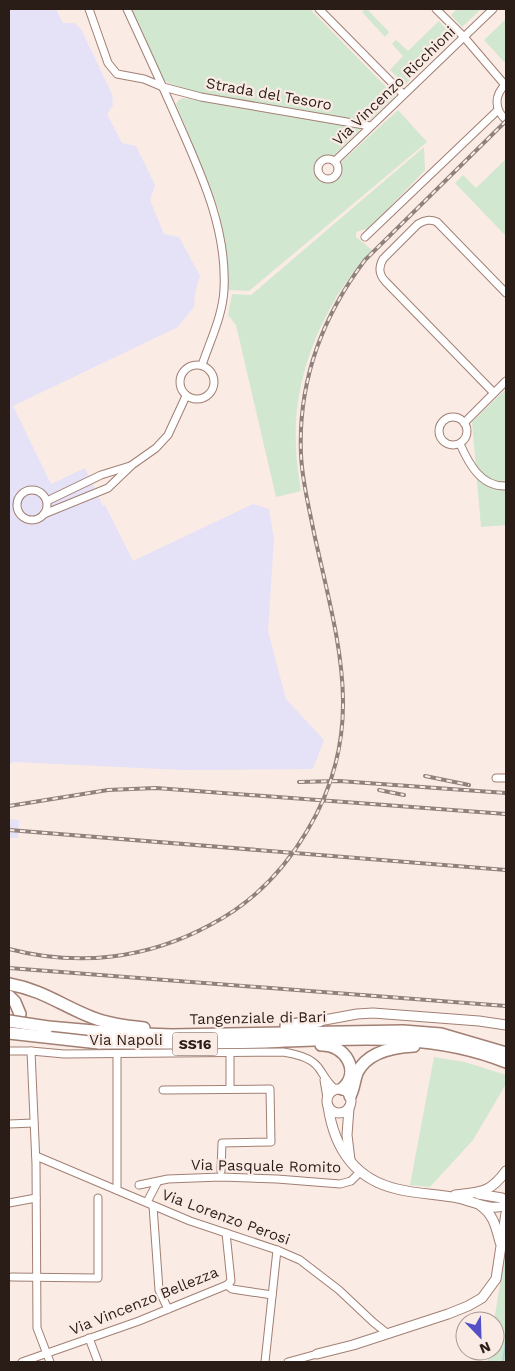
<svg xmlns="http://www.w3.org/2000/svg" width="515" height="1371" font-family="'Work Sans',sans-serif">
<rect width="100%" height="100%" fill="#faebe5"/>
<!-- industrial -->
<g fill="#e5e1f7">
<path d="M9,9H56L63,23H74L81,29L112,94L113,105L107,114L122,143L136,146L155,185L150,200L164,234L179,237L200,276L195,293L194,307L178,327L13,406L51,484L85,468L103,506L105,505L133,561L253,504L269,509L274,539L268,631L286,699L324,740L313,769L183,770L14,762L9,765Z"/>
<path d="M9,819L19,820L18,838H9Z"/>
</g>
<!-- green -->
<g fill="#d2e7d0">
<path d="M131,9H310L395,96L368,122L199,94L168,83L163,79L158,69Z"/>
<path d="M365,9H367L389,32L385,37L362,12Z"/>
<path d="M457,9H481L462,27L451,15Z"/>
<path d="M506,19V64L484,40Z"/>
<path d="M439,21L453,37L405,85L390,70L403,56L392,44L396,40L408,51Z"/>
<path d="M183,98L361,127L362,128L332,157C308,154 307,183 333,181L341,174L340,163L398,110L427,142L249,291L228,290L219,211L176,104L179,100Z"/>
<path d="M424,147L425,170L370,228L356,232V237L372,250C325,300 292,376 296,446C296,461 299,476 301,491L276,497L236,325L228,315L232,294L251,295Z"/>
<path d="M506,159V236L455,183L463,175L476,188Z"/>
<path d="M506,389V525L481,527L472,422Z"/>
<path d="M434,1057L465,1062L506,1075V1084L473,1140L430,1187L410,1185Z"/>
<path d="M506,1248V1362H487L489,1351H495L494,1321Z"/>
</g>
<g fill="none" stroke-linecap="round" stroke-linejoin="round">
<!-- stream -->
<path stroke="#add2d6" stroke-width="2" d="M503,1362L506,1341"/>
<!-- minor casing -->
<g stroke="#a27f73" stroke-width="9">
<g id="minor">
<path d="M89,9L108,63L117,74L144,79L163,87L201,97L370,126"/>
<path d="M127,9C145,48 163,87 180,126C203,178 227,231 224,289C223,315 210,341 202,365"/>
<path d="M319,9L403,94"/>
<path d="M436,9L464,37L505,85"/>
<path d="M506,84C494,95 494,109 506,120"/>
<circle cx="328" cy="169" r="10"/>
<path d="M335,161L493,9"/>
<path d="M365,237L498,110"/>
<circle cx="197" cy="382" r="17"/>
<path d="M494,393L386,282C379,275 378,268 383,259L418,224C425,220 430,219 437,222L506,293"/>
<circle cx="453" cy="431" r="14"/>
<path d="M464,423L506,381"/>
<path d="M460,444C469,464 481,487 506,486"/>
<circle cx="32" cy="505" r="15"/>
<path d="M47,501L101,475L130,466"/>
<path d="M44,514L108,488L132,465L156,448L168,435L186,396"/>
<path d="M496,778H506"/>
<path d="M9,1051H31L64,1054L283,1052C295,1054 310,1057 318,1067C324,1075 327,1083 335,1089"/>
<path d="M31,1051L36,1164L37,1328L50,1362"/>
<path d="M117,1054V1190"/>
<path d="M324,1080L327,1098"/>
<path d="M230,1089V1053"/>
<path d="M163,1090L270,1089L271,1142L222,1143L221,1171"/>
<path d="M9,1124L34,1123"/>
<path d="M36,1156L190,1221L277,1250L300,1260L339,1290L373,1322L388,1334"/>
<path d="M139,1185L168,1179L221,1177L277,1179L340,1184L351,1181L360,1172"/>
<path d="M147,1202L157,1183"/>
<path d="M9,1203L36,1198"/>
<path d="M153,1206L159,1290L168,1309"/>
<path d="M12,1277L98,1278V1198"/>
<path d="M227,1285L232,1289L272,1295"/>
<path d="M89,1338L98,1362"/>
<path d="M22,1362L139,1321L227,1285L231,1281L226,1233"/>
<path d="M265,1362L277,1250"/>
<path d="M288,1362L317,1354"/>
</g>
</g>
<!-- tertiary casing -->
<g stroke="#a27f73" stroke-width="11">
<g id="tertiary">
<path d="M319,1021L357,1014L373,1013L479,1021L506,1025"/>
<circle cx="339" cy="1101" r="12"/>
<path d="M328,1106C334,1147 354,1179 397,1189C417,1194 438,1194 458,1198C474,1201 490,1212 506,1205"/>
<path d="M349,1108L347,1135L350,1160"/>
<path d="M478,1194L502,1198L506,1202"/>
<path d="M455,1195C481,1192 490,1193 506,1171"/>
<path d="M481,1206C494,1215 496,1228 500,1242"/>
<path d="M317,1354L353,1345L448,1314L468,1306L482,1298L496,1279L506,1213"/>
</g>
</g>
<!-- trunk casing -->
<g stroke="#a27f73" stroke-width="14">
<g id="trunk">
<path d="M9,984C42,990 61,1005 91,1017C108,1024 126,1026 144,1028"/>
<path d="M9,996L15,1002L20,1014"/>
<path d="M286,1026L319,1021"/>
<path d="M48,1027L117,1033L172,1035L403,1031L441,1034L506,1053"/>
<path d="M99,1043C155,1043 211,1043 266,1042C347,1039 430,1031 506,1062"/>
<path d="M321,1045C345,1044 362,1072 342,1089"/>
<path d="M350,1096C354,1089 354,1081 357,1073C367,1052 393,1047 414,1046"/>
</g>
</g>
<!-- minor -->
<use href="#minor" stroke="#fff" stroke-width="7"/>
<!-- tertiary -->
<use href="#tertiary" stroke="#fff" stroke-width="9"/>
<!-- trunk -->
<use href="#trunk" stroke="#fff" stroke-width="11"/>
<!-- rail casing -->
<g stroke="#90817c" stroke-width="4">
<g id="rail">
<path d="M425,776L469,785"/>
<path d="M299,782L339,781L506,793"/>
<path d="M379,790L404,795"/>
<path d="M9,806L108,790L156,788L506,814"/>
<path d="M9,830L506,870"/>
<path d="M9,949C78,967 147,959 210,925C251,904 284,870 307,831C369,729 337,639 314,533C309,507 302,481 301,454C298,382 322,317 365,260L506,121"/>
<path d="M9,968L506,1006"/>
</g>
</g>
<!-- rail -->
<use href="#rail" stroke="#faebe5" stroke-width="2" stroke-dasharray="5.5" stroke-linecap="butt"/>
<!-- trunk-bridge casing -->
<g stroke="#a27f73" stroke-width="14" stroke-linecap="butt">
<g id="trunk-bridge">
<path d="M9,1021L48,1027"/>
<path d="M9,1033L99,1043"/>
</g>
</g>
<!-- trunk-bridge -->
<use href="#trunk-bridge" stroke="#fff" stroke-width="11"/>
</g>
<g text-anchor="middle" stroke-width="4.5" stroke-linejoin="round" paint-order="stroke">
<!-- shield labels -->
<rect fill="#faebe5" stroke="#685a55" stroke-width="1" x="172.5" y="1032.5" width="45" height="23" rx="4"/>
<g font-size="14" font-weight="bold" fill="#2a1c17">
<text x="195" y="1049">SS16</text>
</g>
<!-- street labels -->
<g font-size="15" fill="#2a1c17" stroke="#faebe5">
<text transform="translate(394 86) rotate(-44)" y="5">Via Vincenzo Ricchioni</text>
<text transform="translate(269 94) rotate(10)" y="5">Strada del Tesoro</text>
<text transform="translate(258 1018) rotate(-1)" y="5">Tangenziale di Bari</text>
<text x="126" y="1045">Via Napoli</text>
<text transform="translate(266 1166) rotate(1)" y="5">Via Pasquale Romito</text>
<text transform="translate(226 1217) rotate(20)" y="5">Via Lorenzo Perosi</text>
<text transform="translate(144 1301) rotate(-22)" y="5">Via Vincenzo Bellezza</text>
</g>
</g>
<!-- border -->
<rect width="515" height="1371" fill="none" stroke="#2a1c17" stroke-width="20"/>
<!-- north arrow -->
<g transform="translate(480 1336) rotate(157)"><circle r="24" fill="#faebe5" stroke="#a79893"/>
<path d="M0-4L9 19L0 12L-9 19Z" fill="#5650c8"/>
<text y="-8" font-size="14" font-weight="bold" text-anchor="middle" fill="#2a1c17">N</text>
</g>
</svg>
